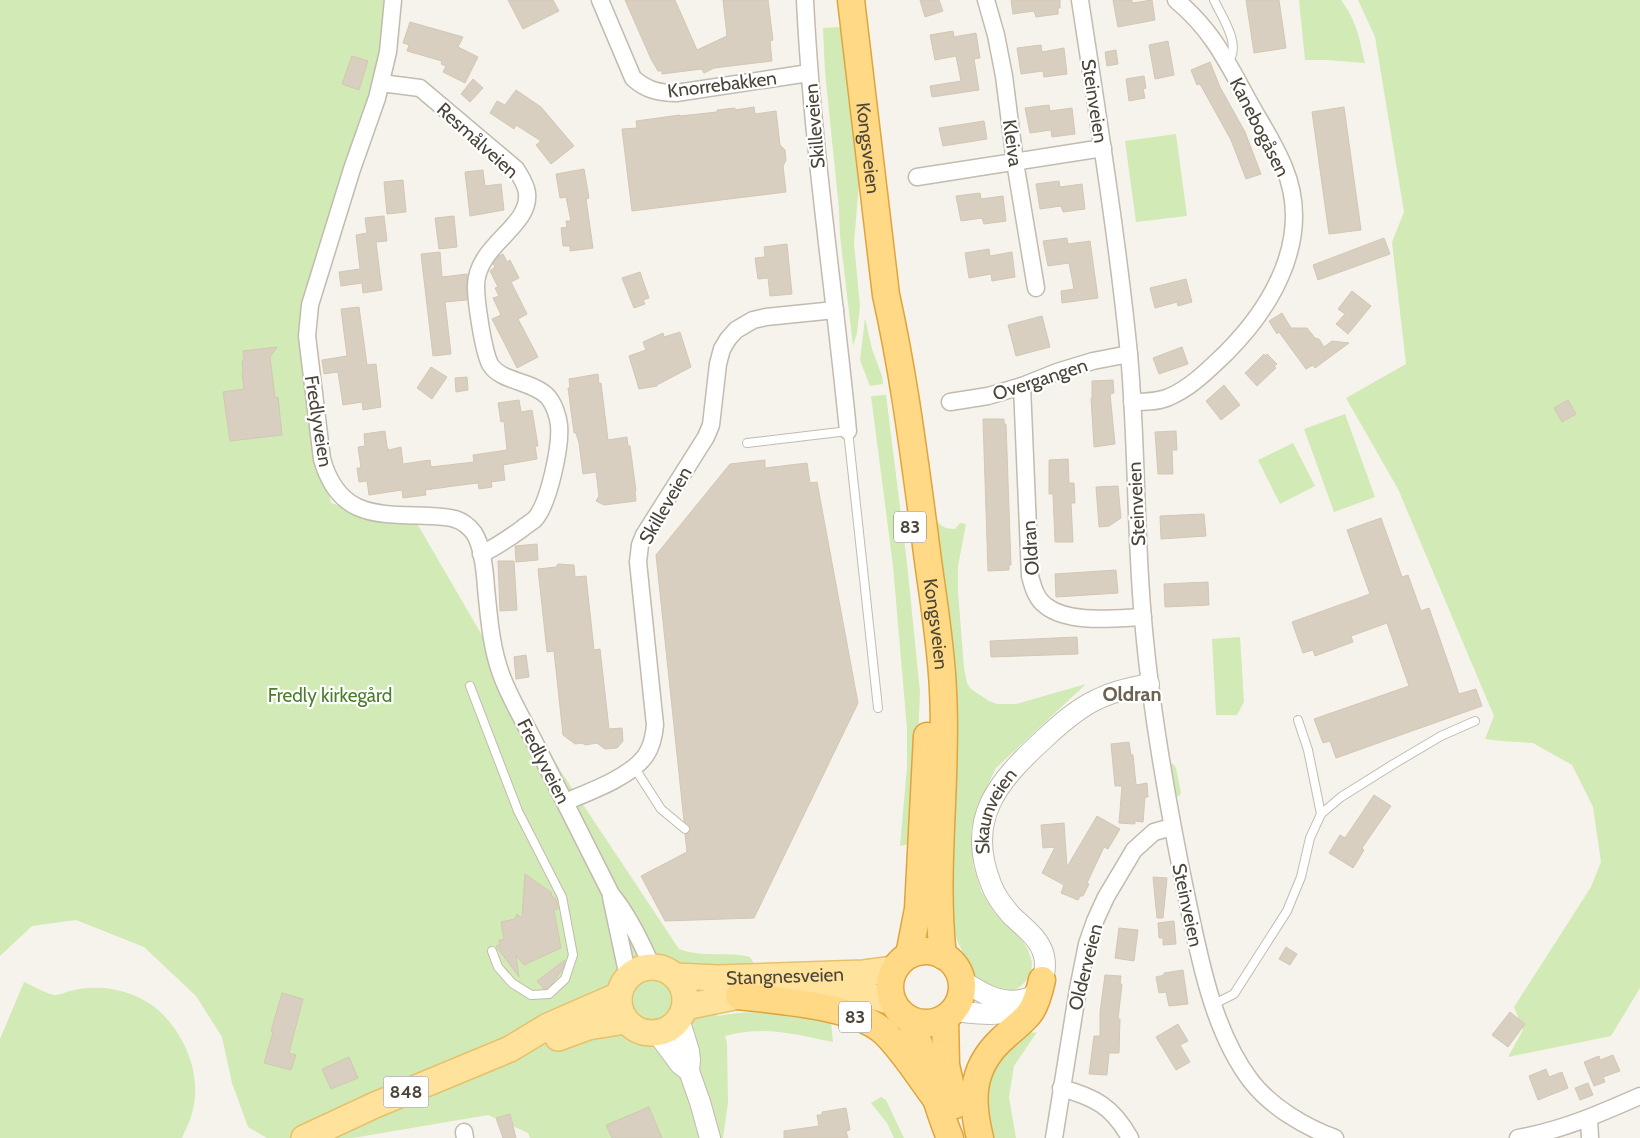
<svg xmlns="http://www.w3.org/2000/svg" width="1640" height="1138" font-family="Cabin,sans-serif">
<rect width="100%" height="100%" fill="#f6f3ec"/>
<!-- green -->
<g fill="#d2eab5">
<path d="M0,0H399L382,95L298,340L331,503L392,523L415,520L562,773L679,949C702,958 727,951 750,957L756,967L709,994L717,1016C754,1009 795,1011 831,1022L833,1042C795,1034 763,1025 725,1036L727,1043L728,1103L723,1138H530L528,1133L488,1115L353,1138H267L248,1127L232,1083L222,1037L196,996L144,947L76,920L32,926L0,956Z"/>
<path d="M1299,0H1341C1357,22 1359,37 1365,63L1326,60H1305Z"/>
<path d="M1358,0H1640V988L1611,1036L1508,1057L1523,1030L1514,1007L1591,887L1601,862L1593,807L1572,765L1533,743L1501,741L1485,739L1494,716L1398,489L1346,398L1406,364L1392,242L1404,212L1375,37Z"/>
<path d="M842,27L859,183L854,243L860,306L857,333L853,346L840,236L839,209L825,72L823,28Z"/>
<path d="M1176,134L1187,216L1136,222L1125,141Z"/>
<path d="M865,318L872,349L882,376L883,384L870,386L860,360Z"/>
<path d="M886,395L907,563L920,692L917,764L910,844L900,846L907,767V729L893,566L871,396Z"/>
<path d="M1345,414L1375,497L1334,512L1304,429Z"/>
<path d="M1293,443L1315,486L1280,504L1258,460Z"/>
<path d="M933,515C939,525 943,529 955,529L960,523L966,524L958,566V592L964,668L967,683L971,689L989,701L997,704H1016L1086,684L996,768L977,807L971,830L973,865L981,891L993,911L1022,940L1028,950L1032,962L1031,975L1021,986L1011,992L996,990L975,979L957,940L948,899Z"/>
<path d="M1240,637L1244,702L1237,715H1216L1212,639Z"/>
<path d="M1171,763L1173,764L1176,768L1181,793L1179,796L1175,797L1168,764Z"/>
<path d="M24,982C31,985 49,995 55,995C60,995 66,992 70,991C81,988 93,987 104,988C123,990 143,997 157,1009C185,1033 203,1077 192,1113C190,1122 185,1130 182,1138H0V1039Z"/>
<path d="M1037,1032L1014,1066L1009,1097L1016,1138H992L984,1103L989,1076L1002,1053L1020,1035Z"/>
<path d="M881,1097L886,1100L904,1138H894L887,1123L871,1103Z"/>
</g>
<!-- building -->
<g fill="#d8cfc1" stroke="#d3c7b4">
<path d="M508,0H553L559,11L523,29Z"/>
<path d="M625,0H675L697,50L727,36L723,0H768L773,40L770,41L772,61L714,68L704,73L702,69L662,74V71H658L651,59Z"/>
<path d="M920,0H939L943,11L925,17Z"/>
<path d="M1011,0H1060V8H1058V14L1036,17L1034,11L1013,14Z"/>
<path d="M1113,0H1132V3L1152,0L1155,20L1118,27Z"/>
<path d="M1246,0H1279L1286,48L1254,53Z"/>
<path d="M410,22L463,37L458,47L478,57L465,83L443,72L446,66L441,64L442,61L407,51L409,45L403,43Z"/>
<path d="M953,31L954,37L976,33L980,58L974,59L979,90L932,97L930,86L961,81L956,56L935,60L930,35Z"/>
<path d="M1168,41L1174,75L1155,79L1149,45Z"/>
<path d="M1041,45L1042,52L1064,48L1067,74L1044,77L1043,71L1021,74L1017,48Z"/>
<path d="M1116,50L1118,64L1107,66L1105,52Z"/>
<path d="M352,56L368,61L359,90L342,84Z"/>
<path d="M1210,62L1220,87L1245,132L1261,174L1246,179L1231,140L1200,84L1197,85L1191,70Z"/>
<path d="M1144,76L1146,88L1143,89L1145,98L1129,101L1126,79Z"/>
<path d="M473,79L483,88L470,102L461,94Z"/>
<path d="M516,90L541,107L574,146L551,164L536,145L541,141L516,125L514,129L490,113L497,101L505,105Z"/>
<path d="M1049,105L1050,111L1072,108L1075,134L1052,137L1051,130L1030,133L1025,108Z"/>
<path d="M754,107L755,114L776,111L780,145L785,150L786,160L783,166L786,192L632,211L622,129L637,128L636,121L680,115V116L717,112V110L735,108V110Z"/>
<path d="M1344,107L1361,230L1329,234L1312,112Z"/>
<path d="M984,121L987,139L943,146L939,128Z"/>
<path d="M584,169L589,198L586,199L593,248L570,251V246H563L561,228L567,227L566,221H571L566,197L560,198L556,174Z"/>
<path d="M483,170L485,186L501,184L504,210L470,216L465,172Z"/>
<path d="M403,180L406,212L387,214L384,182Z"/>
<path d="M1059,181L1060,187L1082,184L1085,209L1063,212L1061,206L1040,209L1036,184Z"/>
<path d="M980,193L981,199L1003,196L1006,221L984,224L982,218L961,221L956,196Z"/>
<path d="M384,216L387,241L376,242L382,290L363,293L362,283L341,286L339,272L360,269L356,235L367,233L365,218Z"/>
<path d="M454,216L457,247L439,249L435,218Z"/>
<path d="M1067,238L1068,244L1090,241L1098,298L1062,303L1061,291L1074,289L1069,263L1048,266L1043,241Z"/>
<path d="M1384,238L1390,254L1318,280L1313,265Z"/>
<path d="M787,244L792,294L770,296L768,278L758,279L755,258L765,257L764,247Z"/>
<path d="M989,249L990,256L1012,252L1015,277L992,281L991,274L969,278L965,253Z"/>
<path d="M440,252L442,277L467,274V300L445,302L451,354L433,356L421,254Z"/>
<path d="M503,254L507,262L510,260L519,278L511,282L527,314L518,319L538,357L517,368L492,319L501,315L493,298L499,296L495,288L498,287L490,271L495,267L493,264L499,256Z"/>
<path d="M640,272L649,298L643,300L645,304L634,308L622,278Z"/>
<path d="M1186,279L1192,302L1178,306L1177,302L1155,308L1150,288Z"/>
<path d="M1352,291L1371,306L1348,334L1336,324L1345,314L1338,309Z"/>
<path d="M359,307L367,365L376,364L381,407L363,410L362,402L343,405L338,372L324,374L322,360L347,356L341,309Z"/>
<path d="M1282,313L1291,328H1307L1315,338L1319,339L1324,347L1332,341L1349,343L1315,368L1313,365L1306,369L1279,332L1277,334L1269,321Z"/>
<path d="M1042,316L1050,347L1016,356L1008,325Z"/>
<path d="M680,332L691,367L657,385V386L639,389L629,356L646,350L643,342L663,333L664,337Z"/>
<path d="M277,347L270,357L275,398L278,397L282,435L230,441L223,392L244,389L242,372L243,371L242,362L244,359L243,351Z"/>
<path d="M1182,347L1188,364L1159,374L1153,358Z"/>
<path d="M1264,354L1265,356L1267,354L1277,364L1274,366L1276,368L1257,386L1245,373Z"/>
<path d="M431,367L447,377L432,399L417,388Z"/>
<path d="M598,374L599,384L601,383L608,440L627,437L628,446H630L636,491H635L636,501L604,505L596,501L599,496L596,472L583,474L579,443L576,433H574L568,388H570L569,379Z"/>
<path d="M467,377L468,390L456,392L455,378Z"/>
<path d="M1113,380L1114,393L1110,394L1115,444L1094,447L1091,398H1092V381Z"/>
<path d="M1224,385L1240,405L1221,420L1206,401Z"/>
<path d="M519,400L521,412L532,410L538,446H535L537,459L503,465L505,480L491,482L492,487L479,489L478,483L454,486L425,490L426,495L403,498L402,490L369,495L367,481L359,482L357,468H361L358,447L365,446L364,434L385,431L387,447L389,450L401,447L403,464L430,460L431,467L474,462L473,455L507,450L504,421L501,422L498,403Z"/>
<path d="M1568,400L1576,414L1562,422L1554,408Z"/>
<path d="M983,419H1004V424H1006L1011,565H1009V570L988,571Z"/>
<path d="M1176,431L1177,450H1172L1173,474H1158L1155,432Z"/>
<path d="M1068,459L1069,483H1074L1075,503H1071L1073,542H1055L1053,494H1049V460Z"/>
<path d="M765,460V468L807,463L810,483L817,482L858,703L754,918L665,921L641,876L687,852L685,834L689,833L691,829L689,825L684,821L656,555L730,464Z"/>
<path d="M1118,486L1121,518L1109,526L1099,527L1096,487Z"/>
<path d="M1204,514L1206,536L1161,539L1160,516Z"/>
<path d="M1381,518L1402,577L1408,575L1421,611L1429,608L1459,694L1476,689L1482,706L1336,758L1330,741L1323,743L1314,719L1409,686L1387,623L1351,636L1353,642L1315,656L1313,650L1303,653L1292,622L1370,594L1347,530Z"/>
<path d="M537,544L538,560L516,562L515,546Z"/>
<path d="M498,561H514L517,610L500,611Z"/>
<path d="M558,564L574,565L575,577L586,576L594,650L600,649L609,729L622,728L623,741L617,748L605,749L597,743L585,745L582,743L575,744L563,735L554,651L547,652L538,569L556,567Z"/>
<path d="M1116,570L1118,593L1056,597L1055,574Z"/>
<path d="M1208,582L1209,605L1165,607L1164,584Z"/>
<path d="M1077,637L1078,654L991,657L990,641Z"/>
<path d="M526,655L529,677L516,679L514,657Z"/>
<path d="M1129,742L1131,755H1133L1136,785L1147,783L1148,797H1145L1143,822L1135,821V824L1119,823L1122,786H1115L1111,744Z"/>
<path d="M1374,795L1391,806L1362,848L1364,850L1353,868L1329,853L1340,835L1345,838Z"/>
<path d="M1097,816L1120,829L1108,849L1104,847L1087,883L1089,884L1083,896H1080L1078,900L1061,893L1064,885L1042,873L1055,847L1043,848L1041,825L1064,823L1067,867Z"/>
<path d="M525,874L552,893L551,895L556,899L558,909L554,910L561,948L524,965L516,956L519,977L496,946L500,945L499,940L504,939L501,922L515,919L517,914L522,918Z"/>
<path d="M1153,877L1167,878L1163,918H1157Z"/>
<path d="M1174,921L1176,944L1163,945V938H1159L1158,923Z"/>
<path d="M1119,928L1138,930L1134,961L1115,958Z"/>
<path d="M1286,947L1297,954L1290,965L1279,959Z"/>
<path d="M565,960L563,968L552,984L547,988L544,989L537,981Z"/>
<path d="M1183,970L1188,1004L1169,1006L1166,992L1159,993L1156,977L1164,975V973Z"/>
<path d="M1105,975L1121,976L1120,984H1122L1118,1019H1120L1119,1053H1109L1107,1075L1089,1074L1094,1036H1100V1012Z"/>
<path d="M282,993L303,999L289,1053L296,1055L291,1070L264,1063L273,1032L271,1031Z"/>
<path d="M1510,1012L1525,1024L1508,1047L1492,1035Z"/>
<path d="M1178,1024L1188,1041L1180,1045L1190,1062L1176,1070L1156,1037Z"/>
<path d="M1613,1055L1620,1071L1603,1077L1605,1082L1594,1086L1584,1062L1599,1056L1600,1060Z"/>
<path d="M349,1057L358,1078L331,1089L322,1069Z"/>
<path d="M1546,1069L1549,1077L1562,1072L1568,1088L1538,1100L1529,1076Z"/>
<path d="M1588,1083L1593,1095L1580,1100L1575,1088Z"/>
<path d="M649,1107L662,1138H612L606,1125Z"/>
<path d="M846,1108L850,1130L846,1131L848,1138H784V1131L819,1126L817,1115H822V1112Z"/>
<path d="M510,1114L516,1138H503L496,1118Z"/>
</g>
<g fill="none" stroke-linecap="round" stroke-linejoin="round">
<!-- service casing -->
<g stroke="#c2bbae" stroke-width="10">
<g id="service">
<path d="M1214,0C1222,17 1242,45 1228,62"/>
<path d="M747,443L848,431L878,708"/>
<path d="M470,686L518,811L562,897L573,955L565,979L549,994L531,995L512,983L498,967L492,951"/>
<path d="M1298,720L1308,750L1321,814"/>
<path d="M634,767L661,809L685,829"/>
<path d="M1214,1004L1234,994L1287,911L1301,877L1310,838L1321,814L1341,797L1392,765L1441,736L1475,721"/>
</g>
</g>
<!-- minor casing -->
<g stroke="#c2bbae" stroke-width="19">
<g id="minor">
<path d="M393,0L388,52L377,98L352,169L310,305L307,336L322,459C339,519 378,514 430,516C449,517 462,517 474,533C483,547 485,572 486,588C489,617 491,647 501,674C509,697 525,723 536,745C561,795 586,845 611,894C629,916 641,941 652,967"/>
<path d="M600,0L633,78C646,90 659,93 676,93L809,73"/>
<path d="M805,0C812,145 834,287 848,431"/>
<path d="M986,0L996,35L1004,76L1015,162L1036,288"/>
<path d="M1080,0C1098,118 1117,235 1129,354C1137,442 1135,531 1143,619C1151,713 1167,802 1186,894C1199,955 1212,1030 1251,1081C1271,1107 1305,1127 1335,1138"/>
<path d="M381,83L420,88L516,169C520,176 526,184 527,193C531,227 476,245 476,286C476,302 483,350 490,364C500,382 534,381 548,397C554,404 558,416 559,425C561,446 549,503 535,519C532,522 526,525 523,528C509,538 497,547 481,554"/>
<path d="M917,177L1103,148"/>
<path d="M1022,386L1030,576C1033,587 1036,599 1046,606C1069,624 1115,618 1143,617"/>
<path d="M950,402L988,396L1022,386L1057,372L1093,361L1129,354"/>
<path d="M1132,402C1144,402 1158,402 1169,397C1191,388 1209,369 1226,353C1274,305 1313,236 1284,167C1275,144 1260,122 1248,100C1226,60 1212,30 1176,0"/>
<path d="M565,802C589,792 631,777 646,755C652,746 654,736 655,725L638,562L640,545L644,535L706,437L711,425L718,364L722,349L728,339L736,330L753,320L766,317L835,310"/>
<path d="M611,897L628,977"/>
<path d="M1061,1088C1095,1097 1113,1107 1130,1138"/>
<path d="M1589,1119L1590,1138"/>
<path d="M464,1132L465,1138"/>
<path d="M1054,1138L1078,989L1087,944L1095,921L1106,897L1134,850L1154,832L1172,827"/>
<path d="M1518,1138C1563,1130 1599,1114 1640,1096"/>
</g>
</g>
<!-- tertiary casing -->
<g stroke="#c2bbae" stroke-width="22">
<g id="tertiary">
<path d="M961,980C981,992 1000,1006 1024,999"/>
<path id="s1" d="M953,1011C986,1014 1008,1021 1034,994C1043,984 1047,969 1044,956C1040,938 1023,927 1011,915C1003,906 995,895 991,884C965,819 998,781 1044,739C1060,724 1078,708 1098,699C1114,691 1131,688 1149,684"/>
<path d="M679,1019L689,1051L690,1060L689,1071L700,1102L710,1138"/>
<path d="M657,1033L680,1064L689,1071"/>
</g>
</g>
<!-- primary casing -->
<g stroke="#e6c16a" stroke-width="28">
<g id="primary">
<circle cx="652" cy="1000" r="33"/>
<path id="s2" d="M675,976L718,978L864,973L894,969"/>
<path d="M685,1007L739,996L825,992L861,993L892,1002"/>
<path d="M558,1038L588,1027L626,1021"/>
<path d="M304,1138L375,1105L510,1049L548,1026L619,995"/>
</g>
</g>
<!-- trunk casing -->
<g stroke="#e0a43c" stroke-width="29">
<g id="trunk">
<path id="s3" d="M851,0L886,295C904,375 914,456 925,537C931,589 941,639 943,691C948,780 933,868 943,956"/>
<circle cx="926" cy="987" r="36"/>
<path d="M909,955L918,909L927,736"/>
<path d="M739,996C778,1001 854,1005 884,1032C903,1050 920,1078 936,1099"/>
<path d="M945,1018L946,1065L955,1105"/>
<path d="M911,1021C926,1059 934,1100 950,1138"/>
<path d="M980,1138C971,1102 970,1070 1000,1041C1026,1016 1033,1020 1042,980"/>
</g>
</g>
<!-- service -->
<use href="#service" stroke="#fff" stroke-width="8"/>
<!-- minor -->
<use href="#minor" stroke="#fff" stroke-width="16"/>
<!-- tertiary -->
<use href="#tertiary" stroke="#fff" stroke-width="20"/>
<!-- primary -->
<use href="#primary" stroke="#ffe39c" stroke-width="25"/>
<!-- trunk -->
<use href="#trunk" stroke="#ffd985" stroke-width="26"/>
</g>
<g text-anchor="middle" stroke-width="4.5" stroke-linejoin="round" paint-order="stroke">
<!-- shield labels -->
<g fill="#fff" stroke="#817c74" stroke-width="1">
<rect x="894" y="511.5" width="32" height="31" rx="4"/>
<rect x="839" y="1001.5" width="32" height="31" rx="4"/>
<rect x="383.5" y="1076.5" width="45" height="31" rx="4"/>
</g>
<g font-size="18" font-weight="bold" fill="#4b4439">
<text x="910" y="533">83</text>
<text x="855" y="1023">83</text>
<text x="406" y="1098">848</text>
</g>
<!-- street labels -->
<g font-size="19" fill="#4b4439" stroke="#fff">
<text transform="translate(722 84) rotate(-7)" y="7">Knorrebakken</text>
<text transform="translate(1095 101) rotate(81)" y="7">Steinveien</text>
<text transform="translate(814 126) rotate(-95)" y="7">Skilleveien</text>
<text transform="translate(1260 127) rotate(63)" y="7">Kanebogåsen</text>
<text transform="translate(478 140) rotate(42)" y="7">Resmålveien</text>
<text transform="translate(1013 143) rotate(82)" y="7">Kleiva</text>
<text dy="7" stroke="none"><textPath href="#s3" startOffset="149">Kongsveien</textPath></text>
<text transform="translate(1040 379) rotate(-18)" y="7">Overgangen</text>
<text transform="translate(319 421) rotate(81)" y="7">Fredlyveien</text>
<text transform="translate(1136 504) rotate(-93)" y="7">Steinveien</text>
<text transform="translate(665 505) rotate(-60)" y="7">Skilleveien</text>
<text transform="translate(1030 548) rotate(-94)" y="7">Oldran</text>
<text dy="7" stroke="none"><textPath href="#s3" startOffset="630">Kongsveien</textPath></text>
<text transform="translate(544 761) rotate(63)" y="7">Fredlyveien</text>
<text dy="7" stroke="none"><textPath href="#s1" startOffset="295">Skaunveien</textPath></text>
<text transform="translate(1188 905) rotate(78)" y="7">Steinveien</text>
<text transform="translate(1085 967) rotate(-76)" y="7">Olderveien</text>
<text dy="7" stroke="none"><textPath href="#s2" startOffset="110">Stangnesveien</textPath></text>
</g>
<!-- park labels -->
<g font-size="19" fill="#4a7f2a" stroke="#fff">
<text x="330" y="702">Fredly kirkegård</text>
</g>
<!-- neighbourhood labels -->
<g font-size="20" font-weight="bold" fill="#6e6250" stroke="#fff">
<text x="1132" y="701">Oldran</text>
</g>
</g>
</svg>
